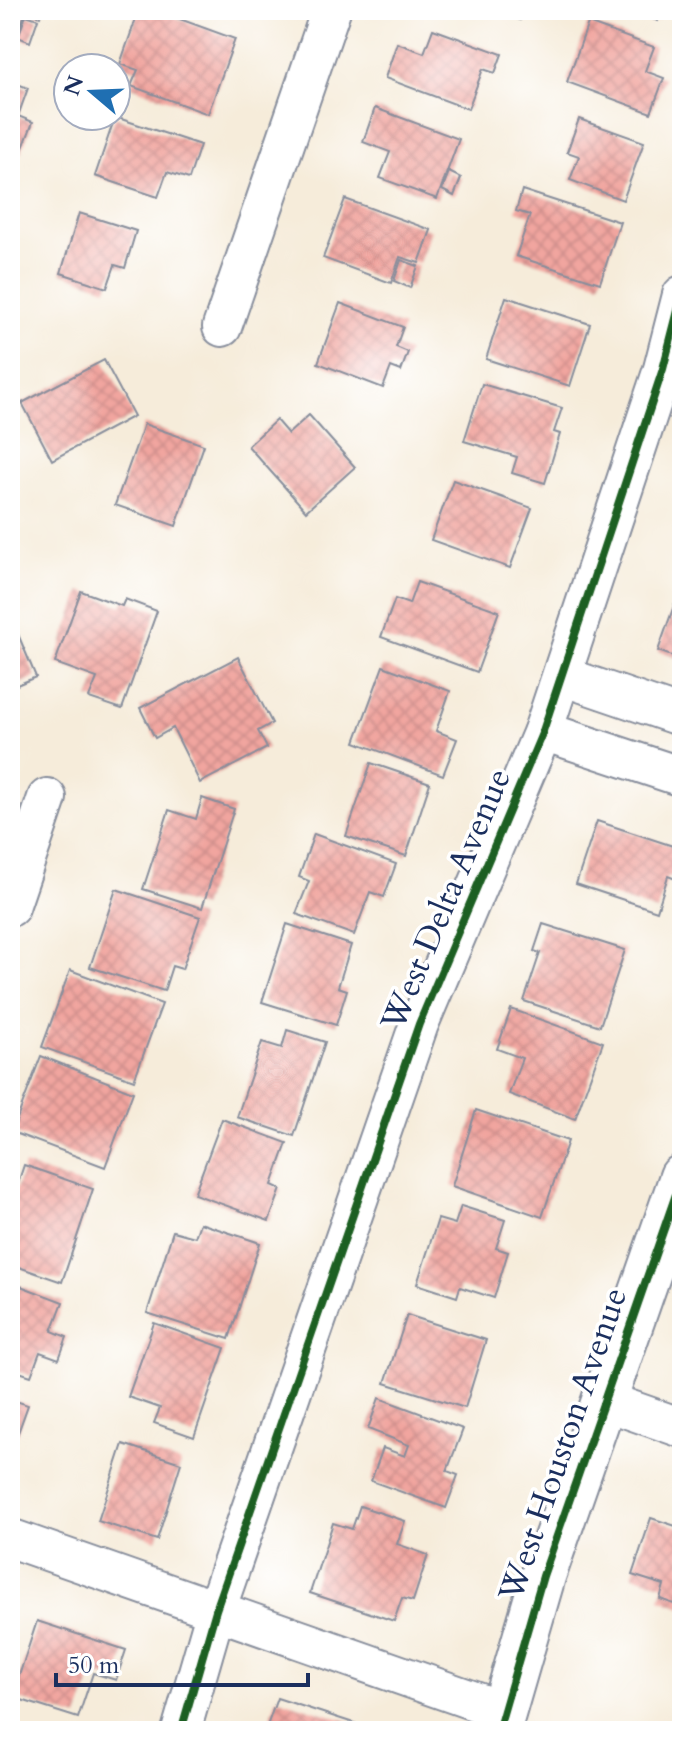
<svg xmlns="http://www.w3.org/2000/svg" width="692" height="1741" font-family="Cardo,serif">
<defs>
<pattern id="building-cross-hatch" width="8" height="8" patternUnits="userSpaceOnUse" patternTransform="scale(2)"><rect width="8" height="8" fill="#f1a59f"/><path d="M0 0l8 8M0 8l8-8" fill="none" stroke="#ce8e8b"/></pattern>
</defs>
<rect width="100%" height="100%" fill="#fff"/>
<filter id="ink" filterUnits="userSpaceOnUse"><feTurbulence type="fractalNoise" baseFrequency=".0125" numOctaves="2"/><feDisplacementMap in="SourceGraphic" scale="16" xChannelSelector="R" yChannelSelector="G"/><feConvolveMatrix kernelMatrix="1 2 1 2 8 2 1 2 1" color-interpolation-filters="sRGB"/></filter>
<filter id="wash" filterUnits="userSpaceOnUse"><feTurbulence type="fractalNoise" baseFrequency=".006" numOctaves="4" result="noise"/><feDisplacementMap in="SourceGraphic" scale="32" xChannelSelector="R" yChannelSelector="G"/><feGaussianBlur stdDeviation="1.8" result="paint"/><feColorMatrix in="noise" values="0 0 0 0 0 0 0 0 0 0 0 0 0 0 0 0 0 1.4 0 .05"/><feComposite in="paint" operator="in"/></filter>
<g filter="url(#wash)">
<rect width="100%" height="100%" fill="#f6ecda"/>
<g id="blocks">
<!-- building -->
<g fill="url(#building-cross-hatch)">
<path d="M10,10H42L40,16L26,11L16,37L10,35Z"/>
<path d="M139,10H155L235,39L208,114L131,86L138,70L120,64Z"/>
<path d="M495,10H524L520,20Z"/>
<path d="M627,10H662L658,21Z"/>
<path d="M26,15L38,19L30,42L18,37Z"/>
<path d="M588,23L654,47L645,71L664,78L651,113L567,82Z"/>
<path d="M433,29L502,54L495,73L483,69L468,109L385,78L397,43L424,53Z"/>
<path d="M10,81L28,88L18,116L33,122L21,153L10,149Z"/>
<path d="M375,108L459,139L437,199L380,178L390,152L363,142Z"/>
<path d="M115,117L200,145L189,179L167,172L158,197L95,176Z"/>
<path d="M579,119L644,142L623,200L570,180L579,156L567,152Z"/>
<path d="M449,172L461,178L454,196L442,190Z"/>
<path d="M522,190L620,222L600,283L516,256L530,215L516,211Z"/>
<path d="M345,199L431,230L419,263L400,257L391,283L323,258Z"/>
<path d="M79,213L136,231L125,268L115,265L107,288L61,273Z"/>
<path d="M401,260L418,266L410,288L394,281Z"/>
<path d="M506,297L590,324L570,386L486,359Z"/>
<path d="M340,303L403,327L396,347L408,352L401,371L391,367L383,388L318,363Z"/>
<path d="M104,360L134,416L52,460L22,403Z"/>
<path d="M482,384L562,408L554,432L560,434L545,483L512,473L517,457L464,441Z"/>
<path d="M309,415L355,467L306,511L248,446L276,420L288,434Z"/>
<path d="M144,424L204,445L176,526L115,505Z"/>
<path d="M453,480L532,508L510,568L431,540Z"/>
<path d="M417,582L499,611L477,672L381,637L395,599L409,604Z"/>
<path d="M682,583V660L658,651Z"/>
<path d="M81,591L122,606L125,599L157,611L122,709L89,698L97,678L55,663Z"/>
<path d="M12,620L36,677L10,688V621Z"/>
<path d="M238,657L272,723L258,731L267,748L200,783L173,728L155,738L140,708Z"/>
<path d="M383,666L450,691L436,731L457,739L443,775L355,742Z"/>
<path d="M371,763L430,783L406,856L346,836Z"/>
<path d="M202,798L234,809L202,908L143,889L169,810L196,819Z"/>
<path d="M597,821L682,849L681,881L668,876L657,911L576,884Z"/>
<path d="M314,834L396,864L384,897L370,892L354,935L296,914L309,881L299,877Z"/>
<path d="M116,889L200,917L182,969L172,966L164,991L90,967Z"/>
<path d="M287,924L351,945L338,987L347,990L336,1025L262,1002Z"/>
<path d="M543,924L625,950L600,1026L524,1001L540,953L534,951Z"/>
<path d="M70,970L162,1004L134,1080L42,1047Z"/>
<path d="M511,1009L603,1042L575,1119L509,1094L522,1058L497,1049Z"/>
<path d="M287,1030L325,1042L294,1136L237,1117L262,1042L282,1048Z"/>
<path d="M41,1056L133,1092L105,1167L12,1132Z"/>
<path d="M476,1110L568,1141L542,1217L452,1186Z"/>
<path d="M222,1119L287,1143L272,1185L281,1189L269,1221L194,1194Z"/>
<path d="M24,1165L93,1189L62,1282L10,1264V1207Z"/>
<path d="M461,1206L505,1220L496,1248L508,1252L494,1298L460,1287L457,1297L417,1284L438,1219L455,1224Z"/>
<path d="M200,1223L260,1243L229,1339L147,1313L173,1231L195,1237Z"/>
<path d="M10,1282L63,1302L52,1331L67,1337L59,1359L40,1352L31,1376L10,1369Z"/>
<path d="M407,1315L486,1340L465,1408L385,1383Z"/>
<path d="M154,1323L225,1348L194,1437L154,1423L160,1408L128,1397Z"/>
<path d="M379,1398L463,1429L447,1471L458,1475L446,1508L371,1481L383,1448L405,1456L409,1445L368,1429Z"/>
<path d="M10,1399L28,1405L15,1441L10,1440Z"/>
<path d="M123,1444L181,1463L157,1540L98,1521Z"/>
<path d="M360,1506L405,1521L397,1544L428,1555L413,1601L402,1598L394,1621L310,1593L333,1523L352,1529Z"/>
<path d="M651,1518L682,1528V1607L660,1599L664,1585L632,1575Z"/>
<path d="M37,1621L126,1650L116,1680L93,1673L78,1718L12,1697Z"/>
<path d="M277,1698L375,1730V1731L266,1729Z"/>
</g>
</g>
</g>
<g filter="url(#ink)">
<use href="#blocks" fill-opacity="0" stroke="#888e9c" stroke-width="2"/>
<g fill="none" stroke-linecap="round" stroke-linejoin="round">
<!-- street casing -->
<g stroke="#888e9c" stroke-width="42">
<g id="street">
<path d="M222,327L331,10"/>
<path d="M562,676L682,717"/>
<path d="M543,731L682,777"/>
<path d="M10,907L47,798"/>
<path d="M605,1401L682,1428"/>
<path d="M10,1538L503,1711"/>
<path d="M181,1731L216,1610L419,1024L543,731L663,369L682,295"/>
</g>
</g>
<!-- secondary casing -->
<g stroke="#888e9c" stroke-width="48">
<path id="secondary" d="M498,1731L543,1576L682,1177"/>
</g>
<!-- street -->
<use href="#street" stroke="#fff" stroke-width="38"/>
<!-- secondary -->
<use href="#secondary" stroke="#fff" stroke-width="44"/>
<!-- cycleway casing -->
<g stroke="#fff" stroke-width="13">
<g id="cycleway">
<path d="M181,1731L216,1610L419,1024L543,731L663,369L682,295"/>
<path d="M498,1731L543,1576L682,1177"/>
</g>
</g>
<!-- cycleway -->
<use href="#cycleway" stroke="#1b5e20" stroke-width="8"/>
</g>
</g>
<g text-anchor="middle" stroke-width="7" stroke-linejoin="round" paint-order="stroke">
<!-- street labels -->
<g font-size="34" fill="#1b2f5e" stroke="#fff">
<text transform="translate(445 899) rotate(-67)" y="12">West Delta Avenue</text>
<text transform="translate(562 1444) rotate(-71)" y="12">West Houston Avenue</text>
</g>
</g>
<!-- margin -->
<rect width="692" height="1741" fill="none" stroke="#fff" stroke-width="40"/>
<!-- north arrow -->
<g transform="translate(92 92) rotate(289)"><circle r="38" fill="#ffffff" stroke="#a4acbf" stroke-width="2"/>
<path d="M0-6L14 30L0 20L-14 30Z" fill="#1f6fb2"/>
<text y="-12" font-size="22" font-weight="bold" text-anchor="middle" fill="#1b2f5e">N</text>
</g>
<!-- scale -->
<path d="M56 1673v12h252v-12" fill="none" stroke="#1b2f5e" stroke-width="4"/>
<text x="68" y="1673" font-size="24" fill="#1b2f5e" stroke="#ffffff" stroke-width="6" paint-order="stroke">50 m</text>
</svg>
